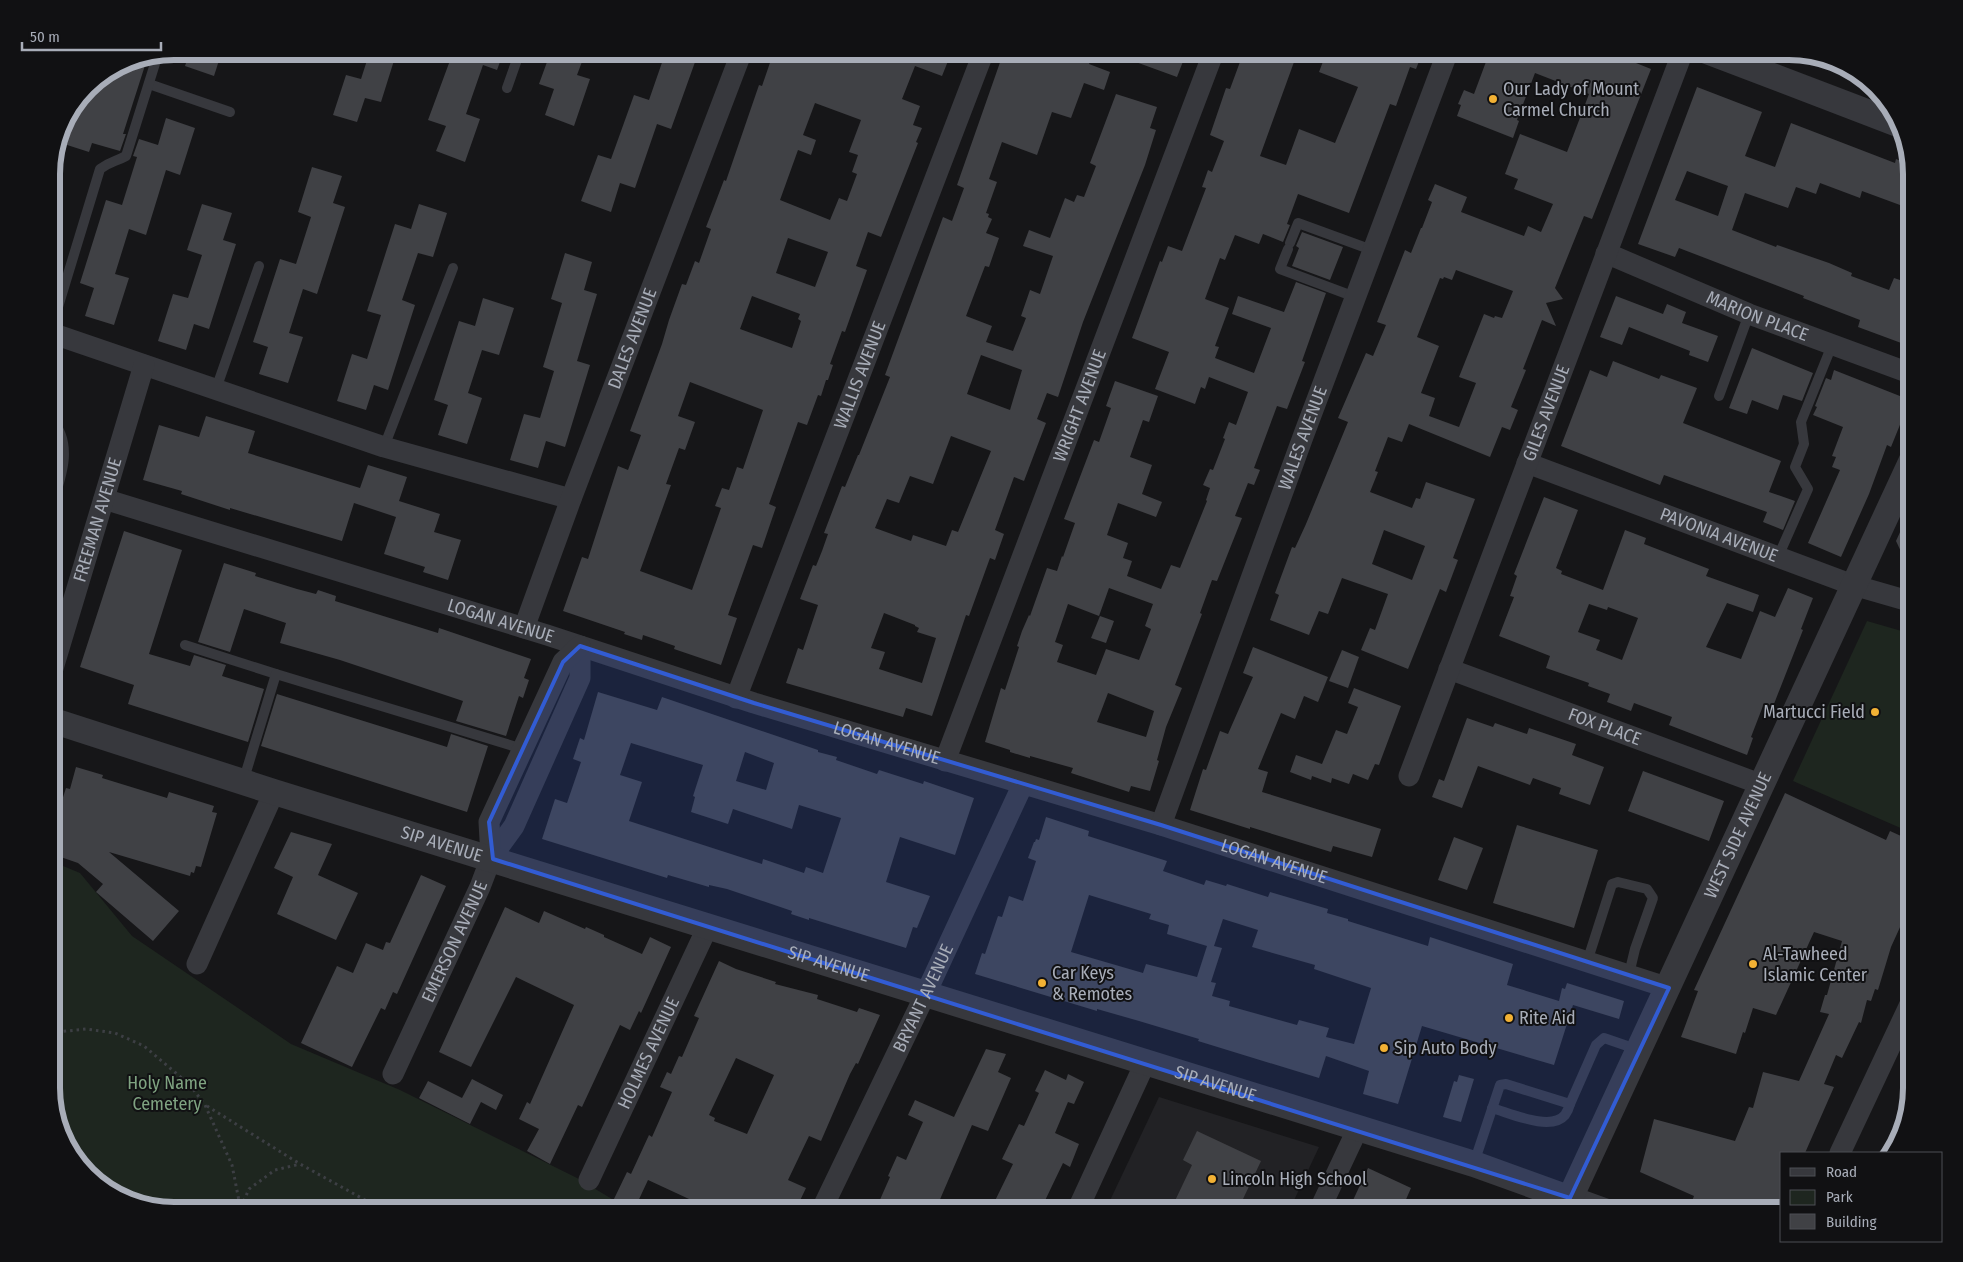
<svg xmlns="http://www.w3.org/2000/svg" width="1963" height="1262" font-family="'Fira Sans Condensed',sans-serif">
<rect width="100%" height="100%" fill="#161618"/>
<!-- built -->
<path fill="#222225" d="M1159,1097L1319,1147L1289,1211H1105Z"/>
<!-- green -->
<g fill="#1e261f">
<path d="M1867,621L1912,634V833L1793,781Z"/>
<path d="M51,861L80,873L132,936L291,1044L400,1090L577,1178L632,1211H174L106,1190L68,1149L51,1096Z"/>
</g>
<!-- building -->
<g fill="#404145" fill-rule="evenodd">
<path d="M190,51H222L214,76L185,66Z"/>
<path d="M370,51H397L381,102L365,98L357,122L333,115L346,75L361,79Z"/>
<path d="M450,51H504L497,70L483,65L466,114L480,119L465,162L436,151L446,126L428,120L452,55L449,54Z"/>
<path d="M551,51H586L577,75L590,79L574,126L545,115L554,89L539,84Z"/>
<path d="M666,51H699L671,129L657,124L635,188L620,183L611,212L581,201L598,155L611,159L634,95L649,100Z"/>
<path d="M774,51H868L901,63L902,61L879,53V51H952L942,76L915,66L902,99L920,106L913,125L922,128L916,142L918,143L881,237L868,232L856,266L867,270L845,332L842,331L830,364L833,365L828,380H826L821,396L818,395L807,425L798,422L769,504L776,507L762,548L753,545L728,615L737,618L721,665L674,649L675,646L643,635L642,640L624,634L625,632L563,611L582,557L588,559L618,466L628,470L641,435L630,431L662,344L669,320L682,284L686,285L695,261L699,263L711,229L706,227L713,209L724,180L726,181L759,85L762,86ZM815,103L861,120L849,152L858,155L852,172L857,174L847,201L839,198L830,220L780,200L798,150L811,155L816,140L803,135ZM788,238L828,252L815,287L776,273ZM752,296L800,314L798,319L801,321L792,348L740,329ZM690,382L763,410L743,469L737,467L729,490L722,488L715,506L721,508L692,590L640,571L671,485L666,484L679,448L685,450L695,422L678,416Z"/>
<path d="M1004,51H1094L1089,64L1110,72L1104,90L1084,83L1071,118L1052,112L1037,155L1002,142L989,179L997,182L986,213L989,214L988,217L992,219L986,233L999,238L989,267L985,266L966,316L992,326L986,342L1013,351L1026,318L1021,316L1030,290L1040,294L1053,256L1023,246L1029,230L1050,238L1065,198L1074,202L1077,195L1084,197L1096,166L1090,163L1116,94L1157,107L1150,128L1156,130L1145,165L1083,322L1058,397L1047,393L1037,419L1046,423L1024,481L1014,477L995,530L1004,534L995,560L990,558L969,616L966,615L932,716L906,708L903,717L786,683L798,648L803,650L818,605L800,599L813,565L816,566L822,551L828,534L824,533L842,486L845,487L858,455H859L890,377L885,375L943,217L952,221L964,188L957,185ZM981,355L1022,370L1010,410L967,394ZM951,436L991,451L958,532L952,530L946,546L913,535L911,541L875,528L887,499L899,503L910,476L933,484ZM884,613L915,625V626L919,628L917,632L936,638L922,683L879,669L885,652L871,648Z"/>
<path d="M1112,51H1187L1177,77L1111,53Z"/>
<path d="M1244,51H1298L1260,156L1286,165L1299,129L1335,143L1358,87L1319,72L1327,51H1339L1362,60L1365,52L1391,62L1392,60L1373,53V51H1423L1416,69L1410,67L1396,106L1390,104L1349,213L1298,194L1287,224L1290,225L1283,242L1263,234L1259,244L1235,235L1225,260L1220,258L1205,299L1229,308L1215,346L1219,347L1215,358L1254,373L1271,328L1232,314L1238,296L1284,312L1296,282L1326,293L1302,361L1305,362L1287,409L1277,406L1254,468L1260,470L1254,485L1248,483L1235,516L1242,518L1217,581L1212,580L1200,613L1202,614L1175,685L1182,688L1166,727L1157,760L1159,761L1150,791L1131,786L1129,792L1071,773L1073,768L1030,756V758L1010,752V750L985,742L1001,688L1005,690L1019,647L1017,646L1022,631L1029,615L1030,616L1047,568L1057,571L1062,556L1063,557L1075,523L1064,519L1094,440L1099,442L1111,408L1106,406L1115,381L1158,396L1149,422L1143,420L1130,457L1152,465L1142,494L1162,502L1156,517L1118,503L1107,535L1128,543L1123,558L1132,561L1127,576L1161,589L1171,565L1180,568L1207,501L1206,500L1210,488L1203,485L1210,469L1213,470L1225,439L1223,438L1229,422L1236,425L1248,392L1209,377L1205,389L1201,387L1195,404L1155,389L1169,352L1132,338L1160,261L1162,262L1168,246L1182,251L1206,188L1202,187L1208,170L1212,172L1224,141L1210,135L1226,88L1230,89ZM1109,588L1153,604L1145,626L1151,629L1139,660L1106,649L1096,675L1057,662L1063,645L1055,642L1068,604L1099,616ZM1108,693L1154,711L1146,737L1097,722Z"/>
<path d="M1490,51H1606L1651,69L1592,219L1584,216L1555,288L1563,299L1546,303L1556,326L1542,320L1523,369L1526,370L1511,407L1518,410L1510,430L1502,427L1490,457L1409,424L1402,442L1388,437L1375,471L1378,472L1370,492L1412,508L1416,498L1420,499L1426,482L1475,499L1453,558L1458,560L1446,592L1440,589L1408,669L1361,650L1370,628L1375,630L1388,594L1342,578L1328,614L1319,611L1309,635L1270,620L1279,595L1275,593L1292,547L1295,548L1306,524L1348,422L1338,418L1366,353L1373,356L1386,325L1377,322L1405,250L1411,253L1421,228H1422L1432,202L1428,200L1435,184L1467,197L1461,212L1524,236L1528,226L1541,232L1553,204L1514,189L1518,179L1505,174L1520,134L1567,152L1589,94L1535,73L1517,120L1519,121L1513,138L1457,116L1461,105L1458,104L1464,90L1474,94ZM1456,270L1513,291L1502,318L1495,316L1494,318L1484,314L1459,377L1476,383L1459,427L1429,416L1435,398L1421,393L1439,346L1417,337L1440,278L1443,279L1444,277L1452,280ZM1384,530L1425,546L1412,580L1372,564Z"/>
<path d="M148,56L123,134H126L120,151L92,143L89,152L64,144L77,102L87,87L127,60Z"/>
<path d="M1697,87L1762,112L1745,156L1775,167L1791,123L1895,163L1896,159L1909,164L1912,174V187L1908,185L1900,205L1862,191L1860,198L1820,183L1816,194L1796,187L1788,208L1745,193L1732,230L1776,247L1777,245L1829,263L1852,273L1851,276L1889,290L1894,278L1912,284V347L1858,327L1860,320L1803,298L1804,296L1679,248L1675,257L1638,244ZM1687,171L1728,186L1718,216L1675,200Z"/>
<path d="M166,118L195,128L180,175L166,170L146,235L129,229L115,274L129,278L114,325L85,316L94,288L80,283L106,200L122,205L137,157L133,156L139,139L158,145Z"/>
<path d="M312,167L342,176L333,203L345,207L317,294L303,289L289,333L303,337L288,383L259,374L268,347L253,342L280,259L296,264L311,217L298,212Z"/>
<path d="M202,204L232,213L223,240L236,244L209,329L194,324L186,350L158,341L173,294L188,298L202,255L187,250Z"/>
<path d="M419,204L447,213L433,257L418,253L402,300L415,305L388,390L374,385L366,410L337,401L352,354L367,359L381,315L367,311L395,224L411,229Z"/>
<path d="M1302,232L1343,247L1330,280L1292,266L1299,248L1296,246Z"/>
<path d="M565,253L592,262L584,290L597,294L577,361L590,365L565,447L546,441L538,468L510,460L524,414L540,418L554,371L543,367L562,303L551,299Z"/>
<path d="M1616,296L1663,314L1667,304L1686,312L1682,323L1718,336L1708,362L1689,355L1690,351L1629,327L1622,345L1600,337Z"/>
<path d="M483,298L514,308L499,355L482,350L468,393L482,398L467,444L438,435L448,405L434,400L459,321L475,326Z"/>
<path d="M1752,348L1813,373L1802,401L1783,395L1778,410L1752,400L1747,414L1729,408Z"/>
<path d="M1613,361L1659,379L1661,375L1697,388L1683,423L1781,461L1769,492L1795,501L1783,530L1763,522L1767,512L1664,475L1660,485L1561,446L1590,370L1607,377Z"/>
<path d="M1834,370L1910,400L1891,447L1887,445L1869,494L1841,557L1808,543L1840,470L1832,467L1836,457L1832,456L1843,427L1813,415L1817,407L1815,406L1826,378L1831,380Z"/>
<path d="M206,416L255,431L248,453L360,488L368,465L407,477L399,501L440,514L434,532L461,540L448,580L423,572L425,567L384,554L396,517L354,503L342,541L230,508V510L181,494L182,491L143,480L159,425L199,437Z"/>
<path d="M1544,497L1578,510L1556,568L1562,571L1561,574L1603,590L1625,530L1646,538L1644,544L1709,569L1706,576L1759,595L1753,612L1727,603L1706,647L1741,659L1760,611L1775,617L1788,588L1813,598L1801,629L1803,630L1772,709L1763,706L1751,737L1753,738L1747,755L1669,725L1672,717L1634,703L1631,711L1607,702L1610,694L1588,686L1589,683L1546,668L1550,656L1499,636L1514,597L1510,596L1517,576L1514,574ZM1589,604L1607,610L1608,607L1638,618L1622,660L1596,650L1600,640L1578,632Z"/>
<path d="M1912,506V575L1896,541Z"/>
<path d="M124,531L182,550L149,654L190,666L194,655L226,665L222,676L264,689L248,742L128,704L134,685L80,667Z"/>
<path d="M224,563L256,573L255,576L297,589L316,594L318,590L336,596L335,601L438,633L439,628L531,659L524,678L529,680L523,698L519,696L506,736L456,721L463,701L340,660L280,643L286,623L244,609L230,652L198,642Z"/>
<path d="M1100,616L1114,621L1106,643L1091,638Z"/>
<path d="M1253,647L1328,677L1318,702L1304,696L1295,719L1281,713L1258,769L1268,772L1262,792L1381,829L1372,857L1333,846L1331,852L1250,827V829L1190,810L1203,769L1206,770L1220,731L1228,734L1253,677L1243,673Z"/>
<path d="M1342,650L1359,657L1348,688L1329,681Z"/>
<path d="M1354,688L1401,706L1379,765L1375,764L1368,780L1353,774L1349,784L1332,778L1331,783L1312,776L1311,780L1290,772L1296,755L1322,764L1336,730L1347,734L1358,707L1348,703Z"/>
<path d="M598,692L657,710L662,697L818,750V752L837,757L836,760L877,774L879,770L923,784L924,781L974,798L955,855L900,837L886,882L930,896L917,928L913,927L906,948L809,918V920L791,914L792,911L727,889L709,885V887L668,875L667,878L542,839L555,799L567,803L581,762L573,759L580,738L584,740ZM631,743L703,765L693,796L695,797L691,812L728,824L733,809L792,829L799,805L841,818L823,873L806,867L804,873L763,859L762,864L629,821L642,782L620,775ZM745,752L774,763L766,790L736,781Z"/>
<path d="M277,694L447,747L451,734L488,746L467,812L261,746Z"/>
<path d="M1467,718L1493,727L1495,723L1527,734L1529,728L1576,744L1572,755L1604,767L1590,805L1559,794L1561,788L1533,778L1530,785L1478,766L1462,808L1432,797L1439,779L1444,781Z"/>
<path d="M76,767L103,775L102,778L167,798L169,792L214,806L212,812L217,813L201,867L196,866L194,873L191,872L190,876L109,852L179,911L153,941L96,892L103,884L78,863L52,854V818L56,819L66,788L70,789Z"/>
<path d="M1643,771L1724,801L1709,841L1628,811Z"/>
<path d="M1785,793L1886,840L1890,831L1912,841V890L1902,912L1906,914L1891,947L1878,990L1875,989L1871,1001L1867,1000L1861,1023L1859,1022L1842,1058L1836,1055L1824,1084L1834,1087L1805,1153H1782V1199L1776,1211H1688L1694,1196L1640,1172L1654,1119L1735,1141L1749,1107L1753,1108L1763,1072L1799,1081L1829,1014L1820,1012L1825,995H1827L1842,941L1814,932L1776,1015L1753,1008L1745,1033L1743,1032L1736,1054L1681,1037L1698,991L1694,990Z"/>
<path d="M1046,817L1089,831L1088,836L1167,861L1163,871L1204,885L1206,880L1226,886L1227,884L1268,897L1270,892L1328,909L1327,913L1348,919V921L1428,946L1430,937L1513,964L1507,985L1559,1001L1562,988L1565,989L1567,983L1624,1001L1619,1019L1573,1005L1554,1065L1422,1026L1398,1104L1363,1094L1369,1071L1326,1056L1319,1078L1198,1041L1199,1039L1139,1021L1097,1009V1011L975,974L982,953L985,954L998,916L1002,917L1009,896L1023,901L1036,861L1028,858L1034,842H1035L1036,839L1039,840ZM1089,895L1151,914L1149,919L1169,925L1167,934L1207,946L1197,977L1146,964L1143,973L1071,952ZM1223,919L1258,930L1252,947L1315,965L1314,969L1371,988L1354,1044L1326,1037L1329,1028L1299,1020L1297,1025L1229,1006L1230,1001L1212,996L1216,983L1211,982L1222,948L1214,946Z"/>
<path d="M1517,825L1598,850L1574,928L1493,903Z"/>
<path d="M291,832L332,844L318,875L358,893L336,940L277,914L293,877L274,868Z"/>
<path d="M1454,837L1483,848L1467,890L1438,880Z"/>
<path d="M421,875L446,886L397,994L393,992L385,1010L381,1008L352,1067L301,1043L337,966L353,973L366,943L383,950L386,942L390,943Z"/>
<path d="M505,907L539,923L544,911L585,929L586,927L604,935V937L642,954L650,937L671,947L641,1013L639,1011L630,1030L620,1025L582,1107L578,1105L550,1164L527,1151L539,1129L519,1119L527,1102L530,1104L574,1005L516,977L471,1067L439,1052Z"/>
<path d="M719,961L736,969L776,982L775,984L818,995L817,999L857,1012L859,1008L880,1015L858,1064L856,1063L850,1074L821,1141L809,1136L788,1180L806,1188L795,1211H715L648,1180L634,1210L613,1201L627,1172L631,1174L649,1135L652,1137L672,1092L660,1087L667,1072L671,1074L679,1056L682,1057L699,1018L694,1016ZM736,1058L774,1075L747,1134L714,1121L715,1118L709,1115Z"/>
<path d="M986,1049L1006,1054L998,1072L1011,1078L988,1131L972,1125L935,1211H875L890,1177L888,1176L897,1156L906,1160L923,1122L908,1115L915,1100L954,1117Z"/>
<path d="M1045,1070L1066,1080L1068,1074L1084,1082L1074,1104L1068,1102L1055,1133L1079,1144L1070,1167L1063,1163L1040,1211H990L1013,1164L1002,1159L1019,1124L1024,1126L1039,1093L1035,1091Z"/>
<path d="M1459,1075L1474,1079L1461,1122L1443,1117L1454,1081L1457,1082Z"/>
<path d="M472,1079L503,1095L496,1110L481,1102L470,1124L419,1098L428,1081L462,1098Z"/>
<path d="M1197,1131L1261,1161L1243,1199L1267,1211H1184L1173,1205L1192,1165L1183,1160Z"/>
<path d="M1368,1168L1411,1188L1401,1211H1348Z"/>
</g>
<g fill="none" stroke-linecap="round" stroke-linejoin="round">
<!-- path -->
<g stroke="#3d3f44" stroke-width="3" stroke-dasharray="2.5 4" stroke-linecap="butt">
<path d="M51,1034L57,1032L86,1029L115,1033L144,1046L190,1085L205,1105L232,1165L241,1211"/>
<path d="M207,1106L300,1164L385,1211"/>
<path d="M241,1207L249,1189L275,1170L300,1164"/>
</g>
<!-- service -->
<g stroke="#37383d" stroke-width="10">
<path d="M149,84L230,112"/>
<path d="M507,88L520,51"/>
<path d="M51,190L58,170"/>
<path d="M1290,243L1298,223L1372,250"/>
<path d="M1288,249L1280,269L1355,297"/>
<path d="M51,330L100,169C111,161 115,162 126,156L158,54"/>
<path d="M216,389L259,266"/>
<path d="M1719,396L1749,314"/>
<path d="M51,419C75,445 60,480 51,508"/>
<path d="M384,447L453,268"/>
<path d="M1778,557L1808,489L1795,467L1804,444L1801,422L1832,345"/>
<path d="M51,609L69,614"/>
<path d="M185,645L276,674"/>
<path d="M243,782L276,674L523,749"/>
<path d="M1587,962L1612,884L1618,882L1647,889L1653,898L1635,949L1629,974"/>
<path d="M1492,1108C1510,1113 1551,1132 1565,1115C1567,1112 1569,1108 1570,1104"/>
<path d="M1474,1163L1500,1085L1506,1084L1570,1104L1596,1045L1604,1038L1639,1050"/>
</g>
<!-- minor -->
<g stroke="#37383d" stroke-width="21">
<path id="s1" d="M1606,253L1749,314L1912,374"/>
<path d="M51,333L384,447L571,499"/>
<path id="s2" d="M1527,463L1853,585L1912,602"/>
<path id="s3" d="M104,499L547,635L754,703L1161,825L1669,988"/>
<path id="s4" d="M524,628L571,499L742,51"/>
<path id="s5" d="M1449,669L1760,784"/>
<path id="s6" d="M51,675L144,365"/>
<path id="s7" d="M736,698L984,51"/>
<path id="s8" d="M945,761L1214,51"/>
<path id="s9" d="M1409,776L1683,51"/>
<path id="s10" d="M1161,825L1304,434L1448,51"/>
<path d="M491,858L514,826L580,678V646"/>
<path d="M197,964L274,792"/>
<path id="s11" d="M393,1074L480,887L491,858L489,822L563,662L580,646"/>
<path d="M1840,1153L1912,1000"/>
<path id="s12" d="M589,1180L708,926"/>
<path id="s13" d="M821,1211L926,993L1023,784"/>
<path d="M1077,1211L1146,1061"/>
<path d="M1319,1211L1358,1128"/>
</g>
<!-- tertiary -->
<g stroke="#37383d" stroke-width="26">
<path d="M1707,51L1898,124"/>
<path id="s14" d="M51,720L274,792L1358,1128L1474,1164L1604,1211"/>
<path id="s15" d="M1564,1211C1681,961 1794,710 1912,460"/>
</g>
</g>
<!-- marked area -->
<path fill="#325cd3" fill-opacity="0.2" stroke="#325cd3" stroke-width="4" stroke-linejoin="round" d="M580,646L754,703L1161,825L1669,988L1570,1198L493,859L489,822L563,662Z"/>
<!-- markers -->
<g fill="#f2b134" stroke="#111113" stroke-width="2">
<circle cx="1493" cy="99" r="5"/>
<circle cx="1875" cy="712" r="5"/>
<circle cx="1753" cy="964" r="5"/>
<circle cx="1042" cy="983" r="5"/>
<circle cx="1509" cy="1018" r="5"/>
<circle cx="1384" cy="1048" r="5"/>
<circle cx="1212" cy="1179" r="5"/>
</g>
<g text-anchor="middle" stroke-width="4" stroke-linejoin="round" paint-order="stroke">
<!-- poi labels -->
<g font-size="18" fill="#a8adb8" stroke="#111113" text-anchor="start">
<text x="1503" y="95">Our Lady of Mount<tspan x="1503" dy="21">Carmel Church</tspan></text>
<text x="1865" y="718" text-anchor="end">Martucci Field</text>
<text x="1763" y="960">Al-Tawheed<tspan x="1763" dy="21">Islamic Center</tspan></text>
<text x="1052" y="979">Car Keys<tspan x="1052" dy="21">&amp; Remotes</tspan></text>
<text x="1519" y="1024">Rite Aid</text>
<text x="1394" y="1054">Sip Auto Body</text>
<text x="1222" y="1185">Lincoln High School</text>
</g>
<!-- street labels -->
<g font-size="18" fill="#a8adb8" stroke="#111113">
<text dy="6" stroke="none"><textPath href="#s1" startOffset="164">MARION PLACE</textPath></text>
<text dy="6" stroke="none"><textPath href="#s4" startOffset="309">DALES AVENUE</textPath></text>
<text dy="6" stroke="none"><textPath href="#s7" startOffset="346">WALLIS AVENUE</textPath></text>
<text dy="6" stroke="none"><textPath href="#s8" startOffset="380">WRIGHT AVENUE</textPath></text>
<text dy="6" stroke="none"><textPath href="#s9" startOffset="388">GILES AVENUE</textPath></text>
<text dy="6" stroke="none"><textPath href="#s10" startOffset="412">WALES AVENUE</textPath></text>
<text dy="6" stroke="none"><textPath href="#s6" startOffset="162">FREEMAN AVENUE</textPath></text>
<text dy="6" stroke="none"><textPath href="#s2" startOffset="205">PAVONIA AVENUE</textPath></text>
<text dy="6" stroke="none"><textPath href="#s3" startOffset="415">LOGAN AVENUE</textPath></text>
<text dy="6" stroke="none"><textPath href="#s5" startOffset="166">FOX PLACE</textPath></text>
<text dy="6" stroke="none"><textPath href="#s3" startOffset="820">LOGAN AVENUE</textPath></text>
<text dy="6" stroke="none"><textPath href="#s15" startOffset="414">WEST SIDE AVENUE</textPath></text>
<text dy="6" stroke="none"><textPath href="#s14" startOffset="410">SIP AVENUE</textPath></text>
<text dy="6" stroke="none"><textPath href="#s3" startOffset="1225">LOGAN AVENUE</textPath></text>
<text dy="6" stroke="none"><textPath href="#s11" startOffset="146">EMERSON AVENUE</textPath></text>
<text dy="6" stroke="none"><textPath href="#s14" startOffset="815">SIP AVENUE</textPath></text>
<text dy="6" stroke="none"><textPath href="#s13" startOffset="236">BRYANT AVENUE</textPath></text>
<text dy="6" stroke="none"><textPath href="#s12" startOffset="140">HOLMES AVENUE</textPath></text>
<text dy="6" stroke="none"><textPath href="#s14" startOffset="1220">SIP AVENUE</textPath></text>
</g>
<!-- park labels -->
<g font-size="18" fill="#7fa381" stroke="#111113">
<text x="167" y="1089">Holy Name<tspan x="167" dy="21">Cemetery</tspan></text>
</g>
</g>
<!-- crop -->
<path d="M0 0H1963V1262H0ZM174 60H1789A114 114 0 0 1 1903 174V1088A114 114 0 0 1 1789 1202H174A114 114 0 0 1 60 1088V174A114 114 0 0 1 174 60Z" fill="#111113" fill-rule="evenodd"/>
<path fill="none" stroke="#a8adb8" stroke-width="6" d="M174 60H1789A114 114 0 0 1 1903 174V1088A114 114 0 0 1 1789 1202H174A114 114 0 0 1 60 1088V174A114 114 0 0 1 174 60Z"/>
<!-- legend -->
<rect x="1780" y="1152" width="162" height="90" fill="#111113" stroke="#4d4f55"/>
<rect x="1790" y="1168" width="25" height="8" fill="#37383d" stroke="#4d4f55"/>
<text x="1826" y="1177" font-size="15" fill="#a8adb8">Road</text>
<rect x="1790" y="1190" width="25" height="15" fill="#1e261f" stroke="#4d4f55"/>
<text x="1826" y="1202" font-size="15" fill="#a8adb8">Park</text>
<rect x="1790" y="1214" width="25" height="15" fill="#404145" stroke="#4d4f55"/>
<text x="1826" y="1227" font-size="15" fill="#a8adb8">Building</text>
<!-- scale -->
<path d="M22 42v8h139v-8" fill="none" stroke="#a8adb8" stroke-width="2.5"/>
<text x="30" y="42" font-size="15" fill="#a8adb8" stroke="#111113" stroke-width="4" paint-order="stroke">50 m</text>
</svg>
